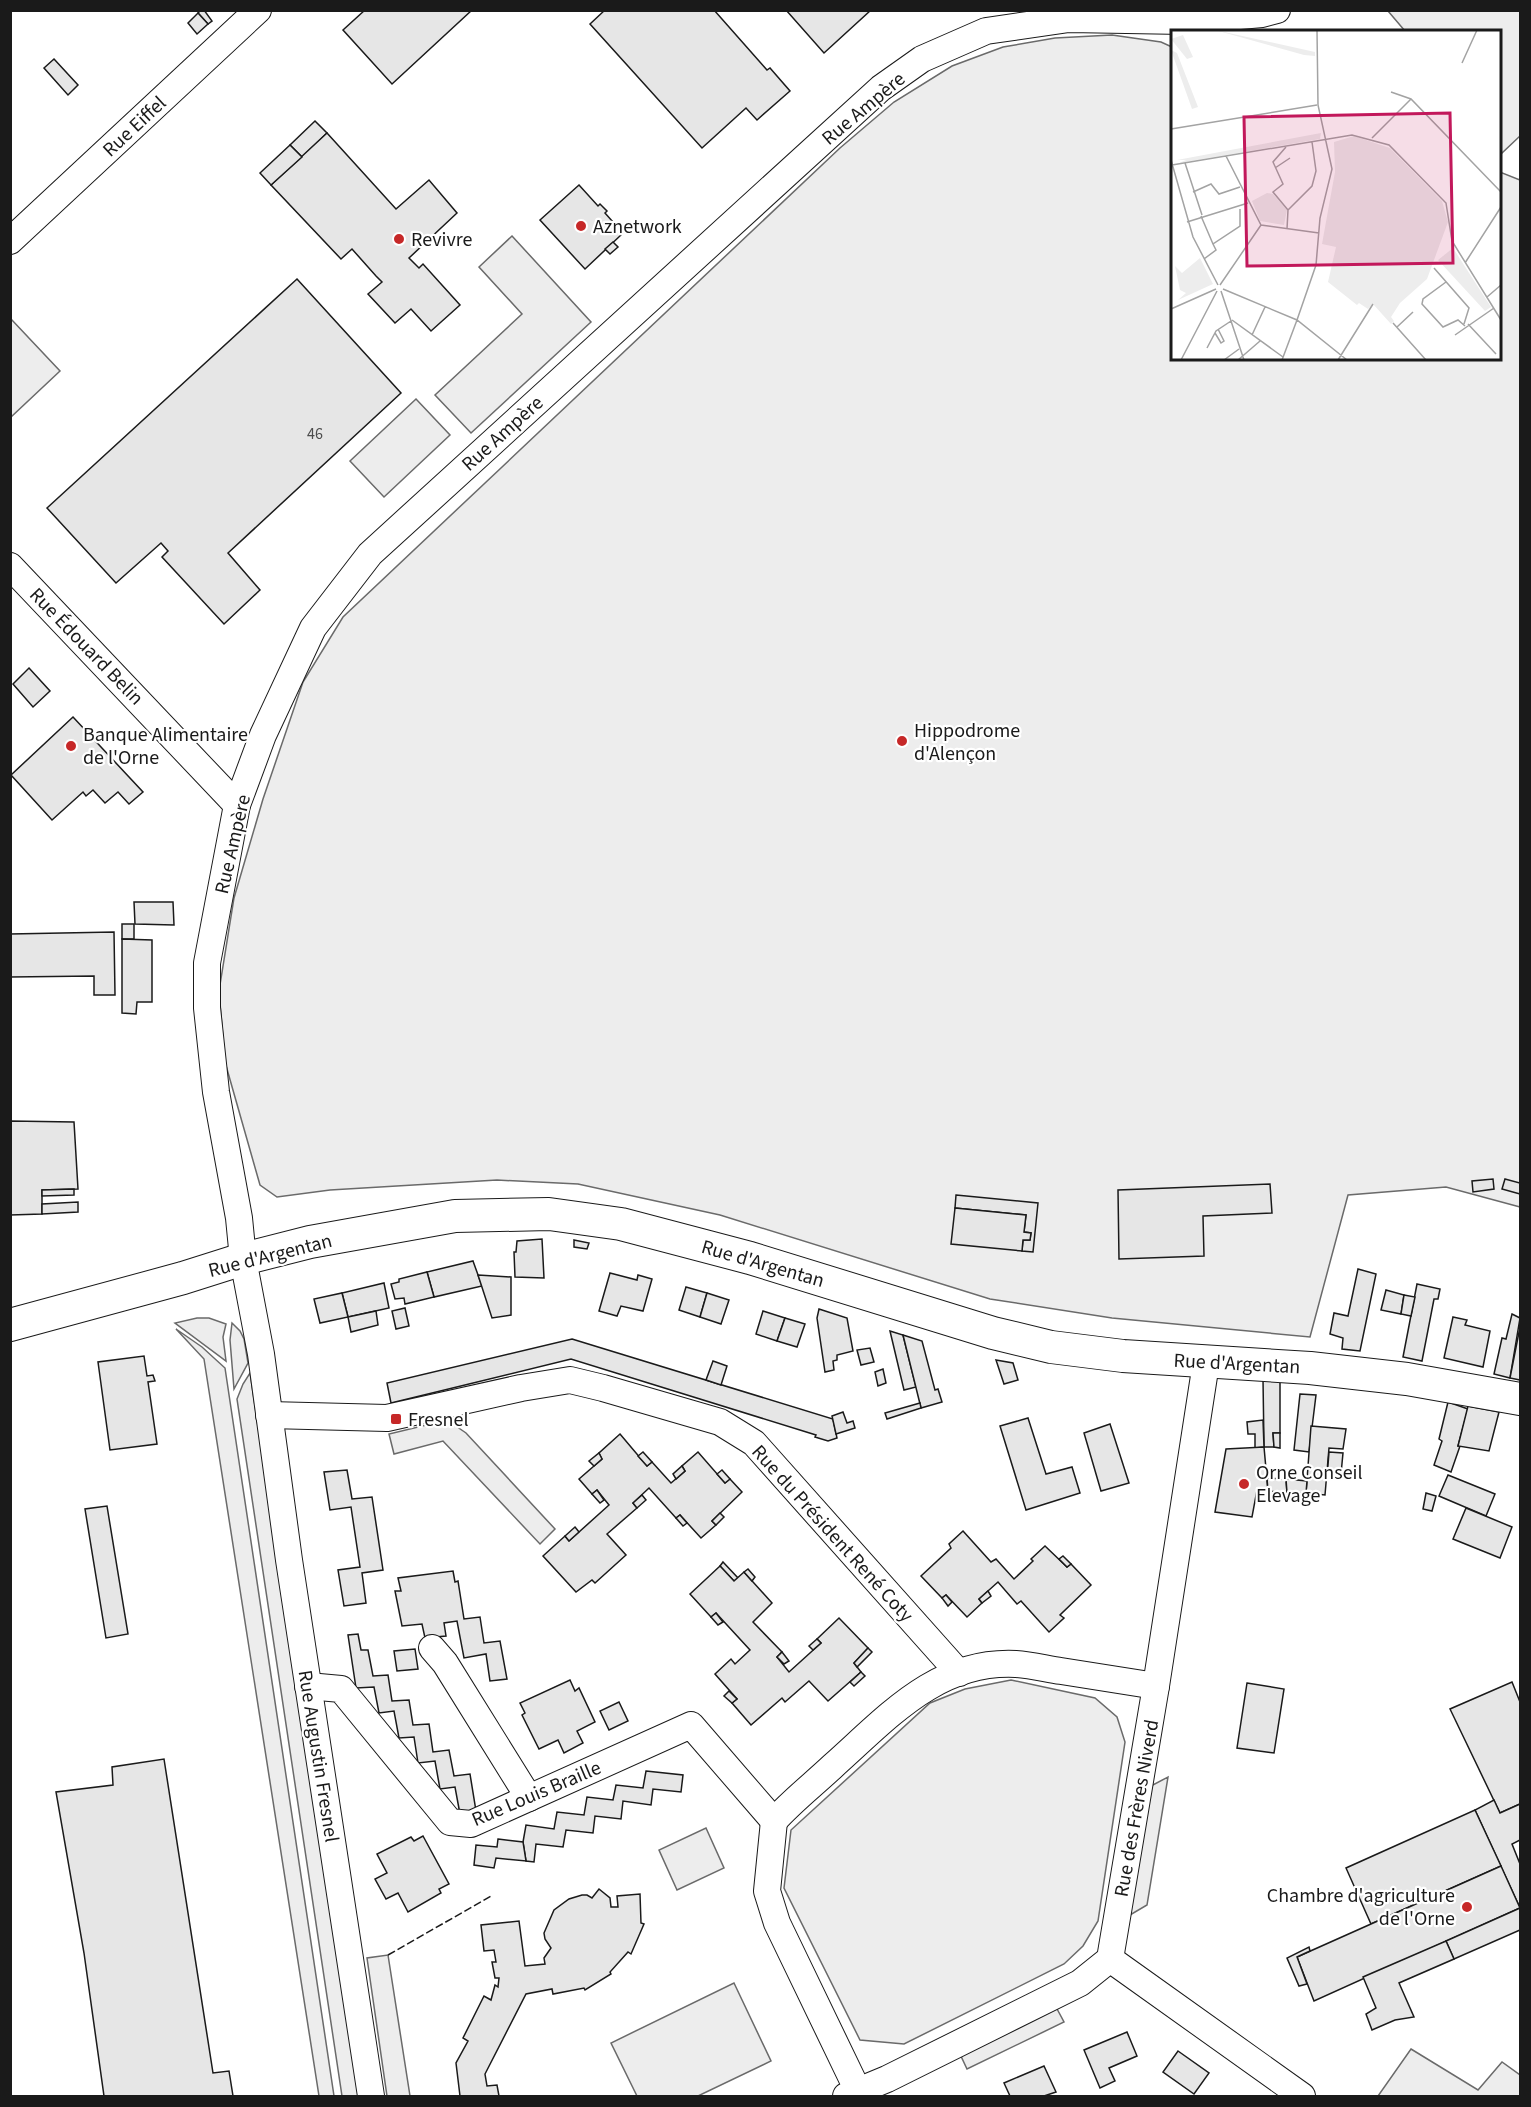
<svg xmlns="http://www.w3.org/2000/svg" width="1531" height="2107" font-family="'Source Sans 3',sans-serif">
<rect width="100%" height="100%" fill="#fff"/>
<!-- built -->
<g fill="#ededed" stroke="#6a6a6a" stroke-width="1.5">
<path d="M1388,11H1520V136L1502,153L1500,149V32L1405,31Z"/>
<path d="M1112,35L1161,42L1172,47V358H1500V172L1520,180V1207L1446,1187L1348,1195L1310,1337L1112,1318L990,1299L720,1215L578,1184L497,1180L330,1190L277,1197L260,1185L225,1062L219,991L234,898L263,799L303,682L343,617L840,148L894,102L952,66L1003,47L1055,38Z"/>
<path d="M512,236L591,322L471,433L435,395L522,314L479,267Z"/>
<path d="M11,319L60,371L11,417Z"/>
<path d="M416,399L450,435L384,497L350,461Z"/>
<path d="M197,1318H209L226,1324L223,1337L226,1361L175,1323Z"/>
<path d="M232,1323L240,1331L244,1339L248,1363L234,1389L230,1340Z"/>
<path d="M176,1329L202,1347L225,1368L334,2096H319L204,1359Z"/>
<path d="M250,1373L359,2096H342L237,1399L243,1384Z"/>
<path d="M447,1420L466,1433L555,1529L540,1544L443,1441L394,1454L389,1434Z"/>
<path d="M1011,1680L1095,1698L1117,1717L1125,1742L1098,1921L1083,1946L1064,1964L904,2044L860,2040L784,1888L791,1830L930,1703L965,1689Z"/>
<path d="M1168,1777L1147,1905L1130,1915L1149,1787Z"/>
<path d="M706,1828L724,1868L677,1890L659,1850Z"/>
<path d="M388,1955L410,2096H387L367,1958Z"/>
<path d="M734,1983L771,2061L698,2096H637L611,2043Z"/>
<path d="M1056,2007L1064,2022L967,2069L960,2054Z"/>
<path d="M1411,2049L1478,2090L1502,2062L1520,2075V2096H1378Z"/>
</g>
<!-- building -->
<g fill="#e6e6e6" stroke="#1a1a1a" stroke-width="1.5">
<path d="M201,10H204L212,21L208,24L198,13Z"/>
<path d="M365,10H472L392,84L343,30Z"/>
<path d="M605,10H714L767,70L770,68L790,91L757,120L746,108L702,148L590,24Z"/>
<path d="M786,10H871L824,53Z"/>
<path d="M198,13L208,24L197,34L188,23Z"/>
<path d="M54,59L78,85L68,95L44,68Z"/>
<path d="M315,121L327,133L302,157L290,145Z"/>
<path d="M327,133L396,209L429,180L457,213L409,258L419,268L423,264L460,305L431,331L411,309L395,323L368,294L382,282L376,276L352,249L341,259L271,185Z"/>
<path d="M290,145L302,157L271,185L260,173Z"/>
<path d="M579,185L598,206L600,204L607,211L605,213L621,231V235L585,269L540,220Z"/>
<path d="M613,242L618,247L610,254L605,249Z"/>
<path d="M297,279L401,393L228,553L260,590L224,624L162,557L168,551L161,543L116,583L47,508Z"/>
<path d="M29,668L50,691L33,707L13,684Z"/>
<path d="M73,717L143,792L129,804L118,792L105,803L93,790L86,796L83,792L52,820L11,775Z"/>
<path d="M134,902H173L174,925L135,924Z"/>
<rect x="122" y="924" width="12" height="15"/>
<path d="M114,932L115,995H94V976L10,977V934Z"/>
<path d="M122,939L152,940V1002H137L136,1014L122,1013Z"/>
<path d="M10,1121L74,1122L78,1189L42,1190V1214L10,1215Z"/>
<path d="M1493,1179L1494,1189L1473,1192L1472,1181Z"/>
<path d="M1505,1179L1520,1183V1194L1502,1189Z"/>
<path d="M1270,1184L1272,1213L1203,1216L1204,1256L1119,1259L1118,1190Z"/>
<path d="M74,1189V1195L42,1196V1190Z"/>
<path d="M956,1195L1038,1203L1033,1252L1022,1251L1023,1240H1030L1031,1233L1024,1232L1026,1215L955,1208Z"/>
<path d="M78,1202V1212L42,1214V1204Z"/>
<path d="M955,1208L1026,1215L1024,1232L1031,1233L1030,1240H1023L1022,1251L951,1244Z"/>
<path d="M542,1239L544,1278L515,1277L514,1252H516L517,1241Z"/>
<path d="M574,1240L589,1243L587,1249L574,1247Z"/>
<path d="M473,1261L482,1286L434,1297L427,1272Z"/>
<path d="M1358,1269L1376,1274L1360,1351L1342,1349L1343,1338L1330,1334L1334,1313L1348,1316Z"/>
<path d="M427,1272L434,1297L405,1304L404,1298L395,1299L391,1284L399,1282V1279Z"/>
<path d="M610,1273L637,1280L638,1275L652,1279L643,1311L621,1306L617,1316L599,1311Z"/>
<path d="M478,1275L511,1277V1315L492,1318Z"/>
<path d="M384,1283L389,1308L348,1317L342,1293Z"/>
<path d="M1417,1284L1440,1289L1438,1299H1434L1422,1361L1403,1357Z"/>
<path d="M686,1287L707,1293L700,1317L679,1310Z"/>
<path d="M1386,1290L1404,1295L1401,1314L1381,1310Z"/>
<path d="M342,1293L348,1317L320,1323L314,1299Z"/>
<path d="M707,1293L729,1300L721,1324L700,1317Z"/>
<path d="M1404,1295L1415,1297L1411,1316L1401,1314Z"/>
<path d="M405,1308L409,1326L396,1329L392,1311Z"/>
<path d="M819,1309L847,1318L853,1351L837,1355V1360L833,1361L834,1370L825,1372L817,1318Z"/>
<path d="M376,1311L378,1325L351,1332L348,1317Z"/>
<path d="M763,1311L785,1318L777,1341L756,1334Z"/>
<path d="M1512,1314L1520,1318L1510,1378L1494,1374L1502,1338L1506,1339Z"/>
<path d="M1453,1317L1467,1320L1465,1325L1490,1331L1483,1367L1444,1358Z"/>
<path d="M785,1318L805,1324L797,1347L777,1341Z"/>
<path d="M1520,1327V1380L1510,1378Z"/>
<path d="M890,1331L903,1335L916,1387L904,1390Z"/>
<path d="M903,1335L922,1341L935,1390L938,1389L942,1402L921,1408Z"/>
<path d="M572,1339L833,1419L837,1438L828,1441L815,1437L816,1435L571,1359L391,1403L387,1383Z"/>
<path d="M870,1348L874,1362L861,1365L857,1350Z"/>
<path d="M144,1356L147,1376L153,1375L155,1381L148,1382L157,1444L110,1450L98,1362Z"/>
<path d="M996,1360L1013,1363L1018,1380L1004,1384Z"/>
<path d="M713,1361L727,1366L721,1385L706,1380Z"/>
<path d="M883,1369L886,1383L878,1386L875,1372Z"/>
<path d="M1263,1379H1280V1433H1273L1274,1447H1264Z"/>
<path d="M1300,1394L1316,1395L1309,1452L1294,1450Z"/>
<path d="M1448,1402L1468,1409L1458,1446H1460L1451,1472L1434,1465L1442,1441L1439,1439Z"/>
<path d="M920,1403L921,1408L887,1419L885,1413Z"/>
<path d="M1468,1406L1499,1412L1489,1451L1458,1446Z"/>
<path d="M843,1412L847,1423L853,1421L855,1428L836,1434L832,1416Z"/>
<path d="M1028,1418L1046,1474L1072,1467L1080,1493L1026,1510L1000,1426Z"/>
<path d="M1263,1420L1264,1447L1255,1448V1434H1248L1247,1422Z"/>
<path d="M1110,1424L1129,1483L1101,1491L1084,1433Z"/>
<path d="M1311,1426L1346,1429L1343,1449L1329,1448L1325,1495L1306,1493Z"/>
<path d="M1273,1433H1280V1448L1274,1447Z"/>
<path d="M620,1434L647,1466L652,1462L671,1483L685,1471L682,1466L698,1452L725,1483L730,1479L742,1492L712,1521L716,1525L701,1538L680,1515L676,1518L649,1488L633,1503L637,1508L607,1534L626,1555L595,1583L592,1580L576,1592L543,1556L565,1536L569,1541L609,1505L597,1490L592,1494L579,1479L602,1459L599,1453Z"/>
<path d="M1264,1447L1268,1491L1257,1490L1252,1517L1215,1512L1226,1449Z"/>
<path d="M643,1452L652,1462L647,1466L638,1456Z"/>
<path d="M1329,1452L1343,1453L1341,1474L1336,1479L1327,1478Z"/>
<path d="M599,1453L602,1459L594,1466L589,1461Z"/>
<path d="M682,1466L685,1471L676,1479L673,1474Z"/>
<path d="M347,1470L352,1499L372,1497L383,1570L362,1573L366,1603L344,1606L338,1570L360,1567L351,1507L330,1510L324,1472Z"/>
<path d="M722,1470L730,1479L725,1483L717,1474Z"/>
<path d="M1448,1475L1495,1494L1486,1516L1439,1496Z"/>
<path d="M1267,1478L1286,1479L1287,1493L1268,1491Z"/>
<path d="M1286,1479L1307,1481L1306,1493H1287Z"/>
<path d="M597,1490L604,1500L600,1503L592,1494Z"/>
<path d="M1426,1493L1436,1496L1432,1511L1423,1509Z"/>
<path d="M642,1495L646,1500L637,1508L633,1503Z"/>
<path d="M107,1506L128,1634L106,1638L85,1509Z"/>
<path d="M1466,1508L1512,1527L1500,1558L1453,1539Z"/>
<path d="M720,1513L724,1517L716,1525L712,1521Z"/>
<path d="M680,1515L687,1523L683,1526L676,1518Z"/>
<path d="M575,1527L579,1532L569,1541L565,1536Z"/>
<path d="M963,1531L991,1562L996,1559L1014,1579L1033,1561L1031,1559L1045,1546L1067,1567L1071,1564L1091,1585L1060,1615L1064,1618L1049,1632L1021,1601L1017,1604L998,1582L979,1599L982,1603L967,1617L946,1595L942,1598L921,1576L951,1548L949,1544Z"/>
<path d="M1063,1556L1071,1564L1067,1567L1059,1559Z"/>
<path d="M723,1562L738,1578L734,1581L720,1566Z"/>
<path d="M720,1566L734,1581L744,1572L772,1603L753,1622L782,1652L777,1657L789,1672L821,1643L817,1639L839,1618L868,1648L854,1663L861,1672L828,1701L809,1681L785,1702L782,1698L751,1725L732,1703L737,1699L715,1674L731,1659L735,1664L750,1650L716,1613L711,1617L690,1594Z"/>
<path d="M748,1569L755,1577L752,1581L744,1572Z"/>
<path d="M453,1571L455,1582L458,1581L464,1619L480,1617L484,1643L500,1641L507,1679L490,1681L486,1654L464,1658L457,1621L444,1623L446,1636L425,1638L422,1624L402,1626L395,1591H401L398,1578Z"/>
<path d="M988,1591L991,1596L982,1603L979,1599Z"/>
<path d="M946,1595L952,1602L948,1606L942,1598Z"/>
<path d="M716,1613L723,1622L718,1625L711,1617Z"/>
<path d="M358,1634L361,1650H368L373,1676L388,1675L392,1701L409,1700L413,1725L429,1724L433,1752L449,1750L454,1776L470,1774L476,1811L460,1814L455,1787L440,1789L435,1761L418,1763L414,1737L399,1738L394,1711L379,1713L374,1687L356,1688L348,1635Z"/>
<path d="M817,1639L821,1643L813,1650L809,1646Z"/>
<path d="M868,1648L872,1652L857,1667L854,1663Z"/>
<path d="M415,1649L418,1669L397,1671L394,1651Z"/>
<path d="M782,1652L789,1661L784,1664L777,1657Z"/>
<path d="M861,1672L865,1676L854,1686L850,1682Z"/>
<path d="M570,1680L575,1691L579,1688L595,1722L577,1731L583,1743L564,1753L558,1740L539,1749L522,1715L525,1713L520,1703Z"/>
<path d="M1512,1682L1520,1702V1804L1500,1813L1450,1709Z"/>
<path d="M1247,1683L1284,1689L1274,1753L1237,1748Z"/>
<path d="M729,1691L737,1699L732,1703L724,1696Z"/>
<path d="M619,1702L628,1721L609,1730L600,1711Z"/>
<path d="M164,1759L213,2073L229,2071L233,2096H104L84,1953L56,1792L113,1785L112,1767Z"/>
<path d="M646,1771L683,1775L681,1792L653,1789L651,1805L623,1801L621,1819L595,1816L593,1833L566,1830L563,1847L536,1844L534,1862L526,1861L523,1842L526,1825L554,1829L557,1812L584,1815L587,1797L613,1800L616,1785L643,1788Z"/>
<path d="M1494,1800L1500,1813L1520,1804V1840L1512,1844L1520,1864V1908L1475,1810Z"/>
<path d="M1475,1810L1501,1866L1371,1924L1346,1868Z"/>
<path d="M423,1836L449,1884L439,1889L441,1893L408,1912L398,1893L386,1899L375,1879L387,1873L377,1854L411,1837L414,1841Z"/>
<path d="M498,1839L523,1842L526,1861L496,1858L494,1868L474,1865L476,1845L497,1847Z"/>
<path d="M1501,1866L1520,1908L1314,2001L1297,1957Z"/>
<path d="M599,1889L610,1898L611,1907H618L617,1896L640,1894L641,1923L644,1924L631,1954L628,1952L610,1972L611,1974L585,1990L584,1988L553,1994L552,1989L526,1994L485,2074L487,2086L497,2085L499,2096H460L456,2063L468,2041L463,2038L484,1996L491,2000L495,1985L498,1987L499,1978H495L492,1962H496L494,1950L484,1951L481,1925L519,1921L525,1966L545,1964L544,1958L551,1948L545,1939L544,1933L554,1910L569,1899L582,1895H587L592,1898Z"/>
<path d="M1520,1908V1930L1454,1959L1446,1941Z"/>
<path d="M1446,1941L1454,1959L1399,1983L1414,2017L1395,2020L1372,2030L1366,2014L1376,2008L1363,1977Z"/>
<path d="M1309,1947L1310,1951L1297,1957L1307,1984L1299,1986L1287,1958Z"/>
<path d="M1127,2032L1137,2056L1109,2068L1115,2081L1100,2088L1084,2050Z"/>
<path d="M1178,2051L1209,2073L1194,2094L1163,2072Z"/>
<path d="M1044,2066L1056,2092L1044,2096H1010L1004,2083Z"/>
</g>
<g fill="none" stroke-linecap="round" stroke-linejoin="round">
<!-- minor casing -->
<g stroke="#1a1a1a" stroke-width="28">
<g id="minor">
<path d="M10,241L258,10"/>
<path d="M10,566L237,805"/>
<path d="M269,1415L387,1418L521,1388L570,1380L603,1388L720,1422L754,1443L959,1673"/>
<path d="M432,1648L445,1663L529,1798"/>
<path d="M308,1686L341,1689L450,1822L471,1824L691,1725L774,1821"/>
<path d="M774,1821C793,1800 814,1784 834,1765C888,1717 937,1660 1016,1664C1031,1665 1047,1669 1061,1671C1093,1676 1125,1681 1156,1686"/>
<path d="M774,1821L767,1891L777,1923L858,2091"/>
<path d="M1110,1959L1302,2096"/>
<path d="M371,2096L289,1560L261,1354L243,1259L239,1218L216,1092L207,1008V963L237,805L263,735L313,628L370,554L881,88L922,59L986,31L1069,19L1184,21L1262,14L1277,10"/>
<path d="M846,2096L887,2079L1080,1983L1110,1959L1156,1686L1204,1376L1203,1362"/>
</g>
</g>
<!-- major casing -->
<g stroke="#1a1a1a" stroke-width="34">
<path id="major" d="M10,1325L183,1278L243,1259L310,1242L455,1216L549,1214L621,1224L750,1258L993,1333L1051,1347L1123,1356L1310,1368L1407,1379L1520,1399"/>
</g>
<!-- minor -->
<use href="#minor" stroke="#fff" stroke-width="26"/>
<!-- major -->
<use href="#major" stroke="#fff" stroke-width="32"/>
<!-- fence -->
<path stroke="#1a1a1a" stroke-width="1.5" stroke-dasharray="8 3" stroke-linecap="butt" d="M388,1955L493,1895"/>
</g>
<!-- markers -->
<g fill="#c62828" stroke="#fff" stroke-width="2">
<circle cx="581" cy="226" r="6"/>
<circle cx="399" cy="239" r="6"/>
<circle cx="902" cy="741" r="6"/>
<circle cx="71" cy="746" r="6"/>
<rect x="390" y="1413" width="12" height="12" rx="3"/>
<circle cx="1244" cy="1484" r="6"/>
<circle cx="1467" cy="1907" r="6"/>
</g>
<g text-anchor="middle" stroke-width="4.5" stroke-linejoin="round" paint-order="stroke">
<!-- number labels -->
<g font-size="16" fill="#4d4d4d">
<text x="315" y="439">46</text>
</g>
<!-- street labels -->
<g font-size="20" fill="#1a1a1a" stroke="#fff">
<text transform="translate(863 108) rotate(-40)" y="7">Rue Ampère</text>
<text transform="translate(134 126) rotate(-43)" y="7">Rue Eiffel</text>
<text transform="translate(502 433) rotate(-42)" y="7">Rue Ampère</text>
<text transform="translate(87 646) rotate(46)" y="7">Rue Édouard Belin</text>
<text transform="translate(232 844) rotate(-77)" y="7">Rue Ampère</text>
<text transform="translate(270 1255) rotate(-14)" y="7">Rue d'Argentan</text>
<text transform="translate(763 1263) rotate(16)" y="7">Rue d'Argentan</text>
<text transform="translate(1237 1363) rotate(3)" y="7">Rue d'Argentan</text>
<text transform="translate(833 1533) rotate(48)" y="7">Rue du Président René Coty</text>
<text transform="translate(319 1756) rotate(81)" y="7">Rue Augustin Fresnel</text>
<text transform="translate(536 1793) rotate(-23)" y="7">Rue Louis Braille</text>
<text transform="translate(1136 1808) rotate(-80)" y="7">Rue des Frères Niverd</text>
</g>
<!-- poi labels -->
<g font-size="20" fill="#1a1a1a" stroke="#fff" text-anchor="start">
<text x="593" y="233">Aznetwork</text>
<text x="411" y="246">Revivre</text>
<text x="914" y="737">Hippodrome<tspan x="914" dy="23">d'Alençon</tspan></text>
<text x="83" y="741">Banque Alimentaire<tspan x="83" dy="23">de l'Orne</tspan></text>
<text x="408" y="1426">Fresnel</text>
<text x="1256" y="1479">Orne Conseil<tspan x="1256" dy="23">Elevage</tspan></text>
<text x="1455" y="1902" text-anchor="end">Chambre d'agriculture<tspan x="1455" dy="23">de l'Orne</tspan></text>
</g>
</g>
<!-- overview -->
<g transform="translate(1171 30)">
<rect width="330" height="330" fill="#fff"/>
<path d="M44,0L144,22V26L133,25ZM12,5L22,27L16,29L0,9ZM0,20L6,23L27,77L21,79ZM150,103L149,109L8,133L15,130H6ZM183,106L219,118L271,171L277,192L256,249L229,273L220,287L223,291L220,294L202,274L197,279L188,273L186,275L157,252L165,217L151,214L164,142L163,112ZM96,163L102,164L116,180L113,195L89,191L81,171ZM282,218L320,277L314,281L267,230ZM29,228L42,254L7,270L15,263L9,260L4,236L11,243Z" fill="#ededed"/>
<path fill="none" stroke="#a3a3a3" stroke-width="1.5" d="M291,33L306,0M220,62L240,69L330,162M0,99L146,75M201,108L240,69M115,117L102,132L112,154L102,162L117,180L116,199M55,126L90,195L148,203M0,130L22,207L47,255M14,133L31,185M1,135L181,105L218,115L275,173L281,211L330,290M104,138L119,128M22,162L40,154L48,164L69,157M117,180L141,156L145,141L141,112M30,186L42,214M16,192L77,173M33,229L45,220L42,214L69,196V179M294,233L330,177M263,238L298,278L293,294M275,252L252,269L251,274L272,297L287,290L294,296M49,255L90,195M52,259L126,290L176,330M50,261L73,330M316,267L330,255M0,279L45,259M61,290L112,327M126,290L145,235L149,188L161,139L147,75L146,0M222,293L255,330M297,294L325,324M226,297L242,282M44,303L50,313L53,311L47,299M81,305L94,277M284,305L323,278M36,318L45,301L60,291M10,330L46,261M53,330L68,319M67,330L89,311M111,330L126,290M167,330L202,274"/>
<path fill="#c2185b" fill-opacity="0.15" stroke="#c2185b" stroke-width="3" d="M279,83L282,233L76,236L73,87Z"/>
<rect width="330" height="330" fill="none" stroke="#1a1a1a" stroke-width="3"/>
</g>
<!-- border -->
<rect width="1531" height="2107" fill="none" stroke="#1a1a1a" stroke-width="24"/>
</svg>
